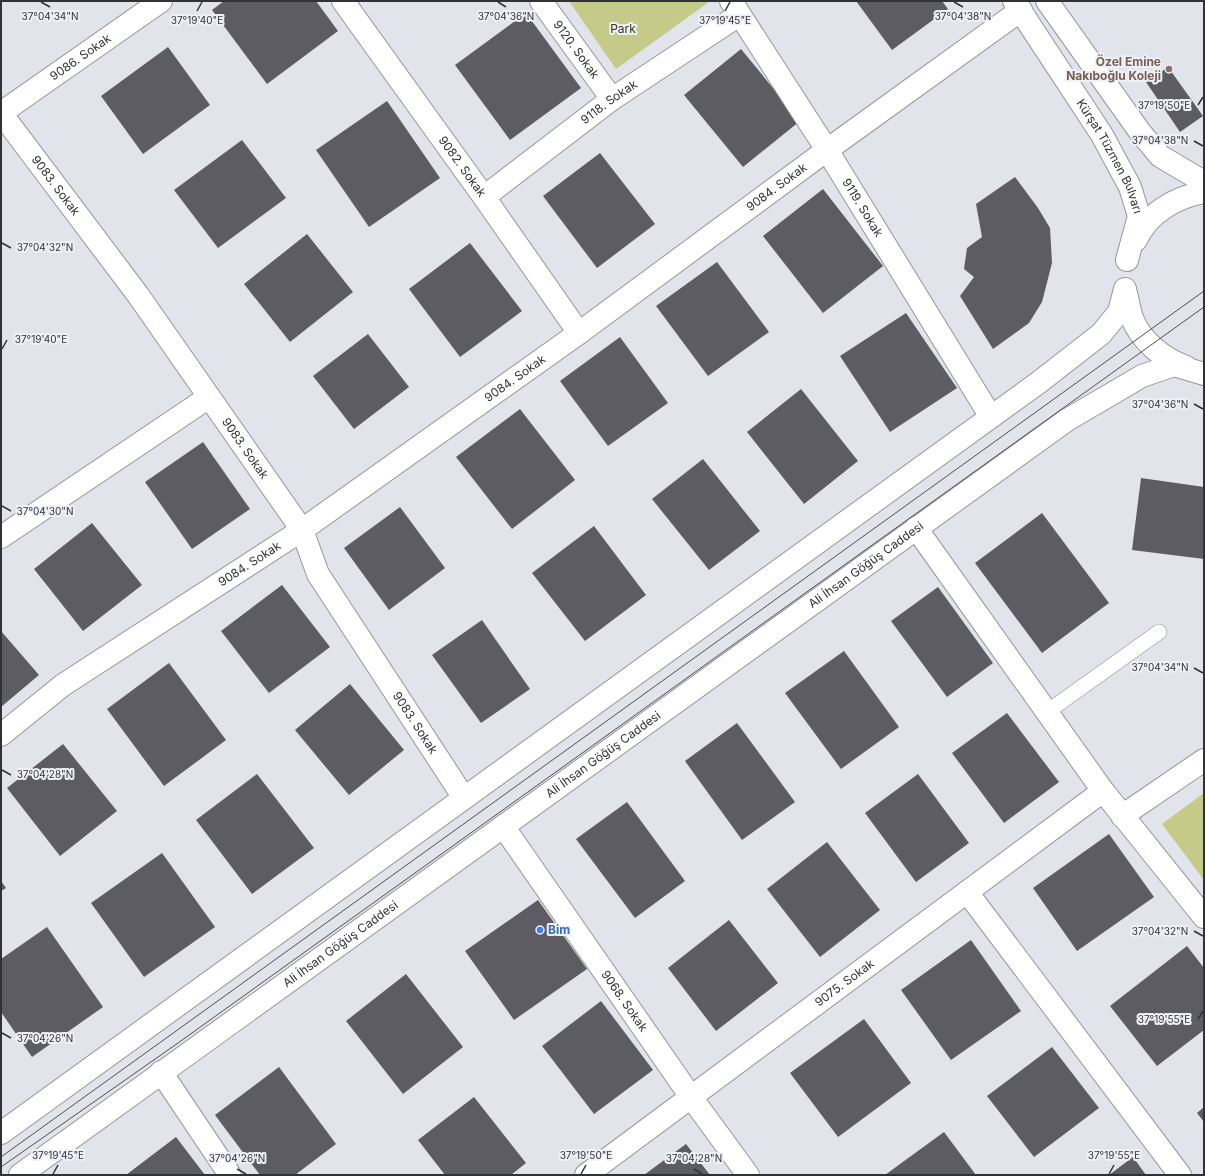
<svg xmlns="http://www.w3.org/2000/svg" width="1205" height="1176" font-family="Inter,sans-serif">
<rect width="100%" height="100%" fill="#e1e4ea"/>
<!-- green -->
<g fill="#c5ca89">
<path d="M569,1H708L709,2L616,69Z"/>
<path d="M1204,793V880L1162,824Z"/>
</g>
<!-- building -->
<g fill="#5c5c62">
<path d="M224,1H316L338,31L267,84L212,10Z"/>
<path d="M856,1H942L948,9L892,50Z"/>
<path d="M526,13L581,88L510,140L455,65Z"/>
<path d="M168,47L210,105L143,154L101,96Z"/>
<path d="M741,49L800,121L743,167L684,95Z"/>
<path d="M1168,67L1203,116L1180,132L1146,82Z"/>
<path d="M387,101L440,178L369,227L316,150Z"/>
<path d="M242,140L286,198L218,248L174,190Z"/>
<path d="M600,153L655,224L597,268L543,196Z"/>
<path d="M1015,177L1038,208L1050,228L1052,263L1042,302L1029,323L993,349L960,296L974,277L964,269L967,248L982,237L976,204Z"/>
<path d="M823,189L883,266L823,313L763,236Z"/>
<path d="M307,234L353,292L290,342L244,284Z"/>
<path d="M470,243L522,311L460,357L409,289Z"/>
<path d="M717,262L769,332L708,376L656,306Z"/>
<path d="M906,313L957,388L890,432L840,356Z"/>
<path d="M368,334L409,387L354,429L313,376Z"/>
<path d="M620,337L668,403L608,446L560,381Z"/>
<path d="M801,389L858,461L804,504L747,432Z"/>
<path d="M520,409L575,480L512,529L456,457Z"/>
<path d="M203,442L250,509L192,549L145,482Z"/>
<path d="M703,459L760,531L709,570L652,499Z"/>
<path d="M1141,478L1204,487V559L1132,550Z"/>
<path d="M400,507L445,568L389,610L344,548Z"/>
<path d="M1042,513L1109,603L1042,653L975,563Z"/>
<path d="M92,523L142,585L83,631L34,569Z"/>
<path d="M594,526L646,595L585,641L532,573Z"/>
<path d="M282,585L330,647L269,693L221,631Z"/>
<path d="M938,587L993,663L947,697L891,621Z"/>
<path d="M482,620L530,689L481,723L432,655Z"/>
<path d="M1,631L39,675L1,707Z"/>
<path d="M844,651L899,727L841,769L785,693Z"/>
<path d="M169,663L226,740L164,786L107,709Z"/>
<path d="M350,684L404,750L349,795L295,730Z"/>
<path d="M1007,713L1059,782L1004,823L952,753Z"/>
<path d="M737,723L795,802L742,840L685,761Z"/>
<path d="M63,744L117,811L60,856L7,788Z"/>
<path d="M257,774L314,848L252,894L196,820Z"/>
<path d="M918,774L969,843L916,882L865,813Z"/>
<path d="M627,802L685,881L635,918L576,839Z"/>
<path d="M1109,834L1154,897L1077,951L1033,888Z"/>
<path d="M827,842L880,910L820,957L767,889Z"/>
<path d="M162,853L215,927L144,977L91,903Z"/>
<path d="M1,881L6,888L1,891Z"/>
<path d="M538,900L587,969L514,1020L465,951Z"/>
<path d="M729,920L778,983L716,1031L668,968Z"/>
<path d="M47,927L103,1007L32,1057L1,1012V959Z"/>
<path d="M971,940L1021,1011L951,1060L901,990Z"/>
<path d="M1187,946L1204,968V1030L1157,1066L1110,1006Z"/>
<path d="M406,974L463,1047L403,1094L346,1021Z"/>
<path d="M601,1001L653,1070L594,1114L542,1046Z"/>
<path d="M864,1019L911,1083L838,1137L790,1073Z"/>
<path d="M1052,1047L1099,1108L1034,1157L987,1096Z"/>
<path d="M279,1067L336,1144L295,1175H260L215,1115Z"/>
<path d="M474,1097L526,1163L511,1175H445L418,1140Z"/>
<path d="M1204,1107V1122L1197,1113Z"/>
<path d="M944,1132L976,1175H885Z"/>
<path d="M176,1137L205,1175H126Z"/>
<path d="M686,1144L710,1175H644Z"/>
<path d="M1133,1157L1146,1175H1109Z"/>
</g>
<g fill="none" stroke-linecap="round" stroke-linejoin="round">
<!-- lane casing -->
<g stroke="#94969c" stroke-width="16">
<path id="lane" d="M1047,712L1159,632"/>
</g>
<!-- street casing -->
<g stroke="#94969c" stroke-width="24">
<g id="street">
<path id="s1" d="M343,1L484,197L579,333"/>
<path id="s2" d="M541,1L612,99"/>
<path id="s3" d="M731,1L827,150L991,417"/>
<path id="s4" d="M1,113L138,295L302,530L318,574L464,798"/>
<path id="s5" d="M1,113L161,1"/>
<path id="s6" d="M484,197L612,99L739,15"/>
<path d="M916,528L1103,791L1204,917"/>
<path d="M1,537L209,397"/>
<path id="s7" d="M1,735L63,685L302,530L579,333L827,150L1021,10"/>
<path d="M1122,816L1204,760"/>
<path id="s8" d="M503,826L691,1097L748,1175"/>
<path d="M967,892L1180,1175"/>
<path d="M161,1072L230,1175"/>
<path id="s9" d="M586,1175L1103,791"/>
</g>
</g>
<!-- secondary casing -->
<g stroke="#94969c" stroke-width="24">
<g id="secondary">
<path id="s10" d="M1014,1L1102,135L1130,187L1139,216L1127,260"/>
<path d="M1047,1L1140,132L1160,156L1204,182"/>
<path d="M1136,240C1148,213 1176,197 1204,192"/>
<path d="M1125,290C1128,299 1129,309 1132,318C1141,341 1163,359 1186,367"/>
<path d="M1,1133L1038,383L1101,334L1119,312L1125,289"/>
<path id="s11" d="M20,1175L1067,420L1142,376L1174,365L1204,374"/>
</g>
</g>
<!-- lane -->
<use href="#lane" stroke="#fff" stroke-width="15"/>
<!-- street -->
<use href="#street" stroke="#fff" stroke-width="22"/>
<!-- secondary -->
<use href="#secondary" stroke="#fff" stroke-width="22"/>
<!-- tram -->
<g stroke="#4c4e51" stroke-width="1">
<path d="M1,1157L1204,291"/>
<path d="M1,1167L178,1043L1204,307"/>
</g>
</g>
<!-- ticks -->
<path fill="none" stroke="#313235" stroke-width="1.5" d="M41,2L50,7M498,2L506,7M954,2L963,7M197,11L202,2M725,11L730,2M1198,105L1203,97M1194,141L1203,146M2,243L11,248M2,349L7,340M1194,404L1203,409M2,506L11,511M1194,668L1203,673M2,770L11,775M1194,931L1203,936M1198,1019L1203,1011M2,1033L11,1038M237,1169L246,1174M694,1169L702,1174M53,1174L58,1165M581,1174L586,1165M1109,1174L1114,1165"/>
<!-- markers -->
<circle fill="#8d6e63" stroke="#eef1f7" stroke-width="1.5" cx="1169" cy="69" r="4"/>
<circle fill="#3f7fe0" stroke="#eef1f7" stroke-width="1.5" cx="540" cy="930" r="4"/>
<g text-anchor="middle" stroke-width="4" stroke-linejoin="round" paint-order="stroke">
<!-- park labels -->
<g font-size="12" fill="#343515" stroke="#eef1f7">
<text x="623" y="33">Park</text>
</g>
<!-- street labels -->
<g font-size="12" fill="#313235" stroke="#eef1f7">
<text dy="4" stroke="none"><textPath href="#s2" startOffset="60">9120. Sokak</textPath></text>
<text dy="4" stroke="none"><textPath href="#s5" startOffset="97">9086. Sokak</textPath></text>
<text dy="4" stroke="none"><textPath href="#s6" startOffset="157">9118. Sokak</textPath></text>
<text dy="4" stroke="none"><textPath href="#s10" startOffset="183">Kürşat Tüzmen Bulvarı</textPath></text>
<text dy="4" stroke="none"><textPath href="#s1" startOffset="204">9082. Sokak</textPath></text>
<text dy="4" stroke="none"><textPath href="#s4" startOffset="91">9083. Sokak</textPath></text>
<text dy="4" stroke="none"><textPath href="#s7" startOffset="950">9084. Sokak</textPath></text>
<text dy="4" stroke="none"><textPath href="#s3" startOffset="245">9119. Sokak</textPath></text>
<text dy="4" stroke="none"><textPath href="#s7" startOffset="626">9084. Sokak</textPath></text>
<text dy="4" stroke="none"><textPath href="#s4" startOffset="415">9083. Sokak</textPath></text>
<text dy="4" stroke="none"><textPath href="#s7" startOffset="302">9084. Sokak</textPath></text>
<text dy="4" stroke="none"><textPath href="#s11" startOffset="1043">Ali İhsan Göğüş Caddesi</textPath></text>
<text dy="4" stroke="none"><textPath href="#s4" startOffset="739">9083. Sokak</textPath></text>
<text dy="4" stroke="none"><textPath href="#s11" startOffset="719">Ali İhsan Göğüş Caddesi</textPath></text>
<text dy="4" stroke="none"><textPath href="#s11" startOffset="395">Ali İhsan Göğüş Caddesi</textPath></text>
<text dy="4" stroke="none"><textPath href="#s9" startOffset="322">9075. Sokak</textPath></text>
<text dy="4" stroke="none"><textPath href="#s8" startOffset="213">9068. Sokak</textPath></text>
</g>
<!-- education labels -->
<g font-size="12" font-weight="bold" fill="#785e54" stroke="#eef1f7" text-anchor="end">
<text x="1161" y="66">Özel Emine<tspan x="1161" dy="14">Nakıboğlu Koleji</tspan></text>
</g>
<!-- shop labels -->
<g font-size="12" font-weight="bold" fill="#366cbe" stroke="#eef1f7" text-anchor="start">
<text x="548" y="934">Bim</text>
</g>
</g>
<g font-size="10" text-anchor="middle" fill="#313235" stroke="#eef1f7" stroke-width="4" stroke-linejoin="round" paint-order="stroke">
<text x="963" y="20">37°04'38"N</text>
<text x="50" y="20">37°04'34"N</text>
<text x="506" y="20">37°04'36"N</text>
<text x="197" y="24">37°19'40"E</text>
<text x="725" y="24">37°19'45"E</text>
<text x="1164" y="109">37°19'50"E</text>
<text x="1160" y="144">37°04'38"N</text>
<text x="45" y="251">37°04'32"N</text>
<text x="41" y="343">37°19'40"E</text>
<text x="1160" y="408">37°04'36"N</text>
<text x="45" y="515">37°04'30"N</text>
<text x="1160" y="671">37°04'34"N</text>
<text x="45" y="778">37°04'28"N</text>
<text x="1160" y="935">37°04'32"N</text>
<text x="1164" y="1023">37°19'55"E</text>
<text x="45" y="1042">37°04'26"N</text>
<text x="58" y="1159">37°19'45"E</text>
<text x="586" y="1159">37°19'50"E</text>
<text x="1114" y="1159">37°19'55"E</text>
<text x="237" y="1162">37°04'26"N</text>
<text x="694" y="1162">37°04'28"N</text>
</g>
<!-- border -->
<rect width="1205" height="1176" fill="none" stroke="#313235" stroke-width="4"/>
</svg>
